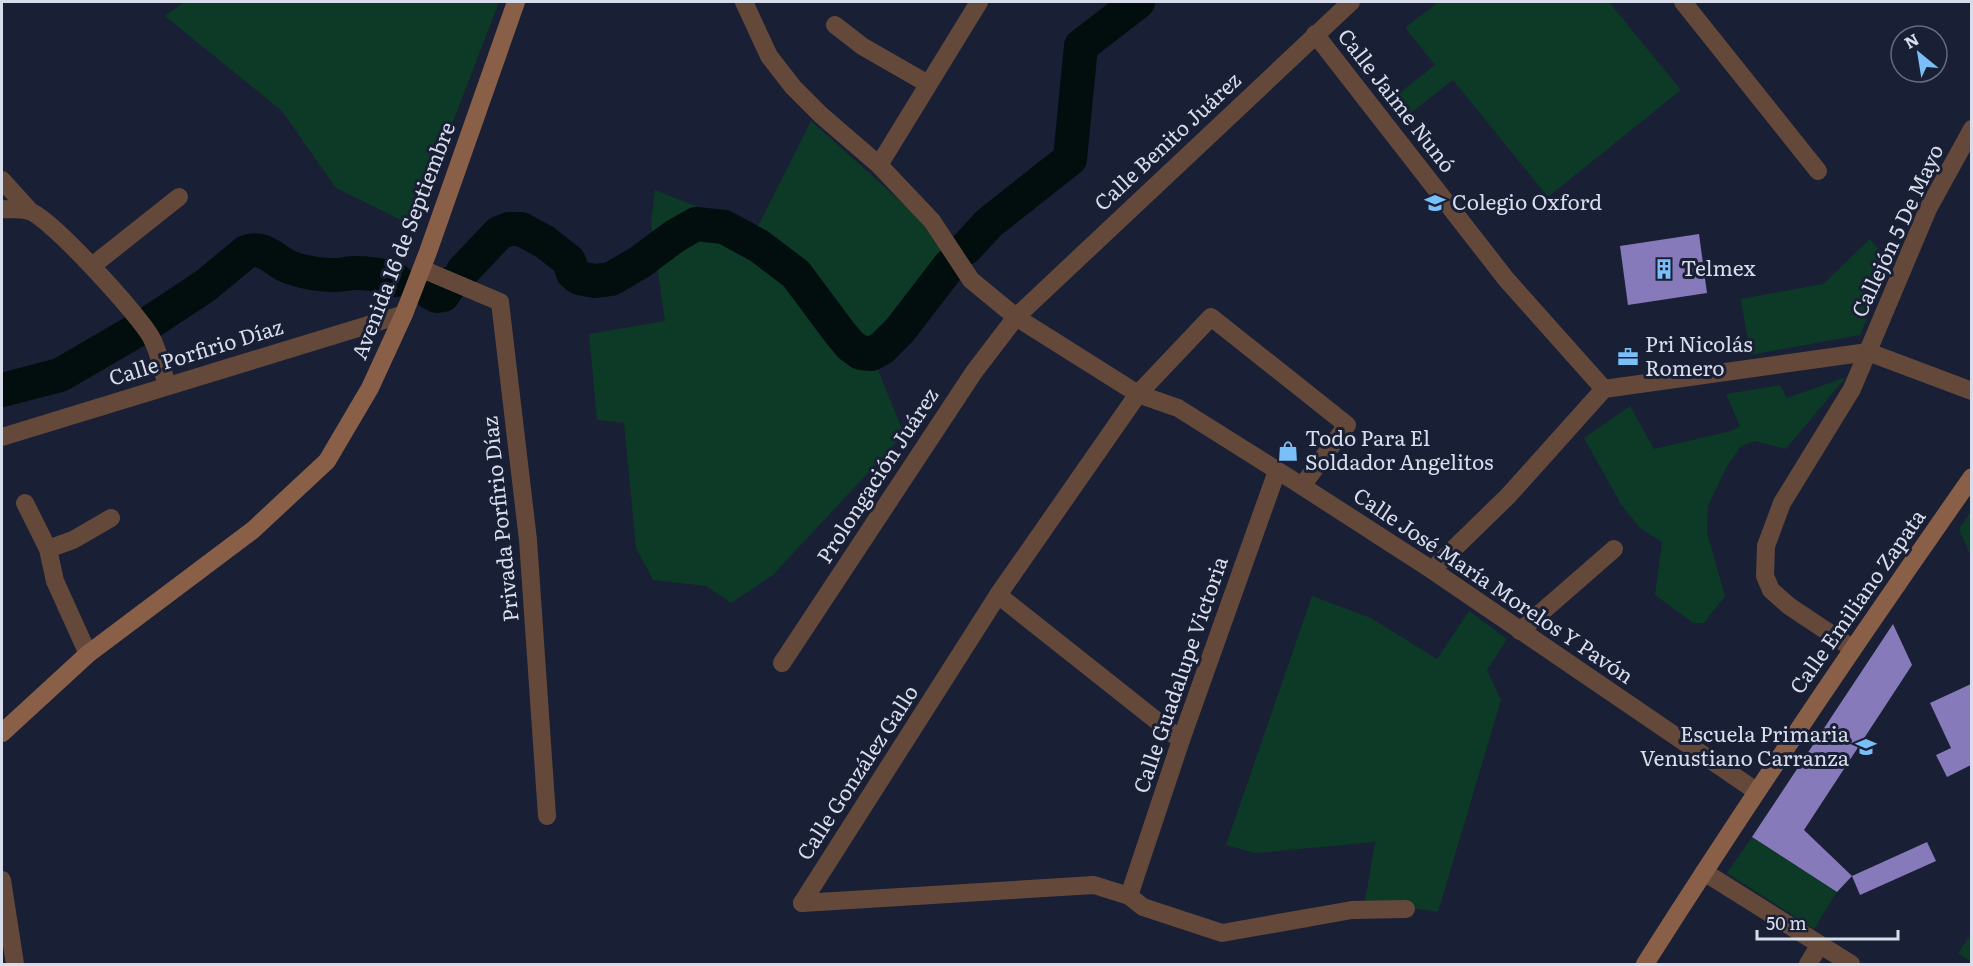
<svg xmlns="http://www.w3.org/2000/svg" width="1973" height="966" font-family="Literata,serif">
<rect width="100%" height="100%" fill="#191f34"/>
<!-- green -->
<g fill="#0d3927">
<path d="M184,2H499L413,226L336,188L282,111L165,16Z"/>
<path d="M1438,2H1609L1681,90L1548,197L1453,80L1407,116L1393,98L1435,65L1405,28Z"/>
<path d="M811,121L918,217L957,274L876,365L904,434L773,575L731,603L706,586L653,580L636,548L624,423L597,420L589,334L665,321L651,223L655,190L756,230Z"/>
<path d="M1870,239L1890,264L1860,335L1750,355L1741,299L1823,284Z"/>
<path d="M1846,377L1786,449L1755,441L1741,446L1726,468L1708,506L1707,533L1725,596L1704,623H1693L1655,595L1662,542L1640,528L1622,506L1584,438L1630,406L1654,449L1731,431L1740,426L1726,394L1780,385L1787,398Z"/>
<path d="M1971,511V557L1959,529Z"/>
<path d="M1312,596L1371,618L1437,659L1469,611L1507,639L1487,670L1501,700L1438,912L1365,901L1375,842L1255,853L1226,845Z"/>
<path d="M1752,837L1837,892L1814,929L1727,873Z"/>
<path d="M1971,934V962L1958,953Z"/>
</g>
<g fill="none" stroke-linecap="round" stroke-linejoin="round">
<!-- river -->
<g stroke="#020d0e" stroke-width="34">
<path d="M966,248L989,223L1070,159L1081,46L1138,2"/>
<path d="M463,271L499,233L509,229H521L545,242L569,261L573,273L579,278L595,281L611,279L640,262L675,236L696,224L724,227L759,246L796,274L840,333L851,346L861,353L871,354L882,348L900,330L950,265"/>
<path d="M431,293L437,296L443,295L451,283"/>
<path d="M152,321L205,286L246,252C264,245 273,260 289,267C302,272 321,275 335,275C342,275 348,273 354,273C368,273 384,275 396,280"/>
<path d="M2,390L60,375L139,329"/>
</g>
</g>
<!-- building -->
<g fill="#877aba">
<path d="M1699,234L1707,293L1628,305L1620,246Z"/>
<path d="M1893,624L1912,665L1804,830L1852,876L1837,892L1752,837Z"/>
<path d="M1971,684V765L1947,777L1936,755L1951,748L1930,703Z"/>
<path d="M1927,842L1936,861L1860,895L1852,876Z"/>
</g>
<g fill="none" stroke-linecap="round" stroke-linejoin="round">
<!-- street -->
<g stroke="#64493b" stroke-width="18">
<path d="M744,2L769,56L793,87L821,115L879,165L932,221L971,280L1016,317L1138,394L1178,408L1302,486L1432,570L1756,791"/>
<path d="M1683,2L1818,171"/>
<path d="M835,25L862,46L928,84"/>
<path d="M1315,34L1506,279L1604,389"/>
<path d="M879,165L979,2"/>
<path d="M2,180L30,211"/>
<path d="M2,209C10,210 21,208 29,211C49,216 140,316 151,337C159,351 162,370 167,385"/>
<path d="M92,266L179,197"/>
<path d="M422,269L500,302L528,540L547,816"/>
<path d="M2,437L404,314"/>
<path d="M25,503L48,549L55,581L88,654"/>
<path d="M48,549L73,540L111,518"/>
<path d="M1432,570L1508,496L1604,389L1868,352L1972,391"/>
<path d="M998,595L1181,740"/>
<path d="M1520,631L1614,549"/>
<path d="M1852,648L1789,606L1771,590L1765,576L1766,546L1782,503L1852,389L1928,209L1972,129"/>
<path d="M782,663L974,372L1016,317L1351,2"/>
<path d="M1704,872L1851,964"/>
<path d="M2,880L15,964"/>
<path d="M1129,896L1181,740L1277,471"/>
<path d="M802,903L998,595L1138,394L1211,317L1347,425L1302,486"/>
<path d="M802,903L1094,885L1129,896L1143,907L1222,933L1352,910L1406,909"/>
<path d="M1808,964L1819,946"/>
</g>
<!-- secondary -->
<g stroke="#8a5f48" stroke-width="18">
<path d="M2,733L88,654L253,530L327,461L370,388L404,314L428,252L516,2"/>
<path d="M1645,964C1750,799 1859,638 1972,477"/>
</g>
</g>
<!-- icons -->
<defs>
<g id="school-bare" transform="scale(1.62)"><path d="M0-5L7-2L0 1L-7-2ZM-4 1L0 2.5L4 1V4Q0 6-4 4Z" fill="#7abff8" stroke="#191f34" stroke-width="2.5" paint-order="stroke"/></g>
<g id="building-bare" transform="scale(1.62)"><path d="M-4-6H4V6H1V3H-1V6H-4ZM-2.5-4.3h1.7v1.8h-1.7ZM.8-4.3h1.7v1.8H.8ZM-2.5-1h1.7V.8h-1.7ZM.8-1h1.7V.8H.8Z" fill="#7abff8" stroke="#191f34" stroke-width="2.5" paint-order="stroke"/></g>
<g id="office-bare" transform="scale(1.62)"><path d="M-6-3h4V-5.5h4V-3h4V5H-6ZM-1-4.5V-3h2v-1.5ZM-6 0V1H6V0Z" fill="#7abff8" stroke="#191f34" stroke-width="2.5" paint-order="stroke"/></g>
<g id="shop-bare" transform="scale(1.62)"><path d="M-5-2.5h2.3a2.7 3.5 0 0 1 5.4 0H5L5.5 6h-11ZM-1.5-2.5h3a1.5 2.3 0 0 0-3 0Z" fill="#7abff8" stroke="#191f34" stroke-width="2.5" paint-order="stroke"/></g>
</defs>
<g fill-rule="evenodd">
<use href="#school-bare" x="1435" y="203"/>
<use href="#building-bare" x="1664" y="269"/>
<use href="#office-bare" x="1628" y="357"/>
<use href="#shop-bare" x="1288" y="451"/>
<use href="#school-bare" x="1866" y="747"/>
</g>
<g text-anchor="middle" stroke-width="6" stroke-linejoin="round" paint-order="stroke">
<!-- street labels -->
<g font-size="21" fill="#d8ddec" stroke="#191f34">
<text transform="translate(1396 101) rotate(52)" y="7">Calle Jaime Nunó</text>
<text transform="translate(1168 142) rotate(-43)" y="7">Calle Benito Juárez</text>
<text transform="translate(1898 231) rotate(-65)" y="7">Callejón 5 De Mayo</text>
<text transform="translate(404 241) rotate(-69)" y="7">Avenida 16 de Septiembre</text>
<text transform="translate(196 353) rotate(-17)" y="7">Calle Porfirio Díaz</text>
<text transform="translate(878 476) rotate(-57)" y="7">Prolongación Juárez</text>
<text transform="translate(501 519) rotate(-96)" y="7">Privada Porfirio Díaz</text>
<text transform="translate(1493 586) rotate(34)" y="7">Calle José María Morelos Y Pavón</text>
<text transform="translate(1858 602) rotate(-55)" y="7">Calle Emiliano Zapata</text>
<text transform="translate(1181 675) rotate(-71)" y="7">Calle Guadalupe Victoria</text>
<text transform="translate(858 773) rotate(-57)" y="7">Calle González Gallo</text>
</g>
<!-- poi labels -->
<g font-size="21" fill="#d8ddec" stroke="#191f34" text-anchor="start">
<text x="1452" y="210">Colegio Oxford</text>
<text x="1681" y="276">Telmex</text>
<text x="1645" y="352">Pri Nicolás<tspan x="1645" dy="24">Romero</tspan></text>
<text x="1305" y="446">Todo Para El<tspan x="1305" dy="24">Soldador Angelitos</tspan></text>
<text x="1849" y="742" text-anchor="end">Escuela Primaria<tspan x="1849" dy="24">Venustiano Carranza</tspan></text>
</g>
</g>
<!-- border -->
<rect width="1973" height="966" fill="none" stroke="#d8ddec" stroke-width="6"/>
<!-- north arrow -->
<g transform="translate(1919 54) rotate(330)"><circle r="28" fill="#191f34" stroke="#656b7e" stroke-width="1.5"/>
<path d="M0-4.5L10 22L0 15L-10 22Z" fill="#7abff8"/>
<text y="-9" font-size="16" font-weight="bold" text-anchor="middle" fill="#d8ddec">N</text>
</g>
<!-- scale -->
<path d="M1757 930v9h141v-9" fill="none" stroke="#d8ddec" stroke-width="3"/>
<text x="1766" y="930" font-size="18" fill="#d8ddec" stroke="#191f34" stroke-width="4.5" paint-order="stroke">50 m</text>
</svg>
